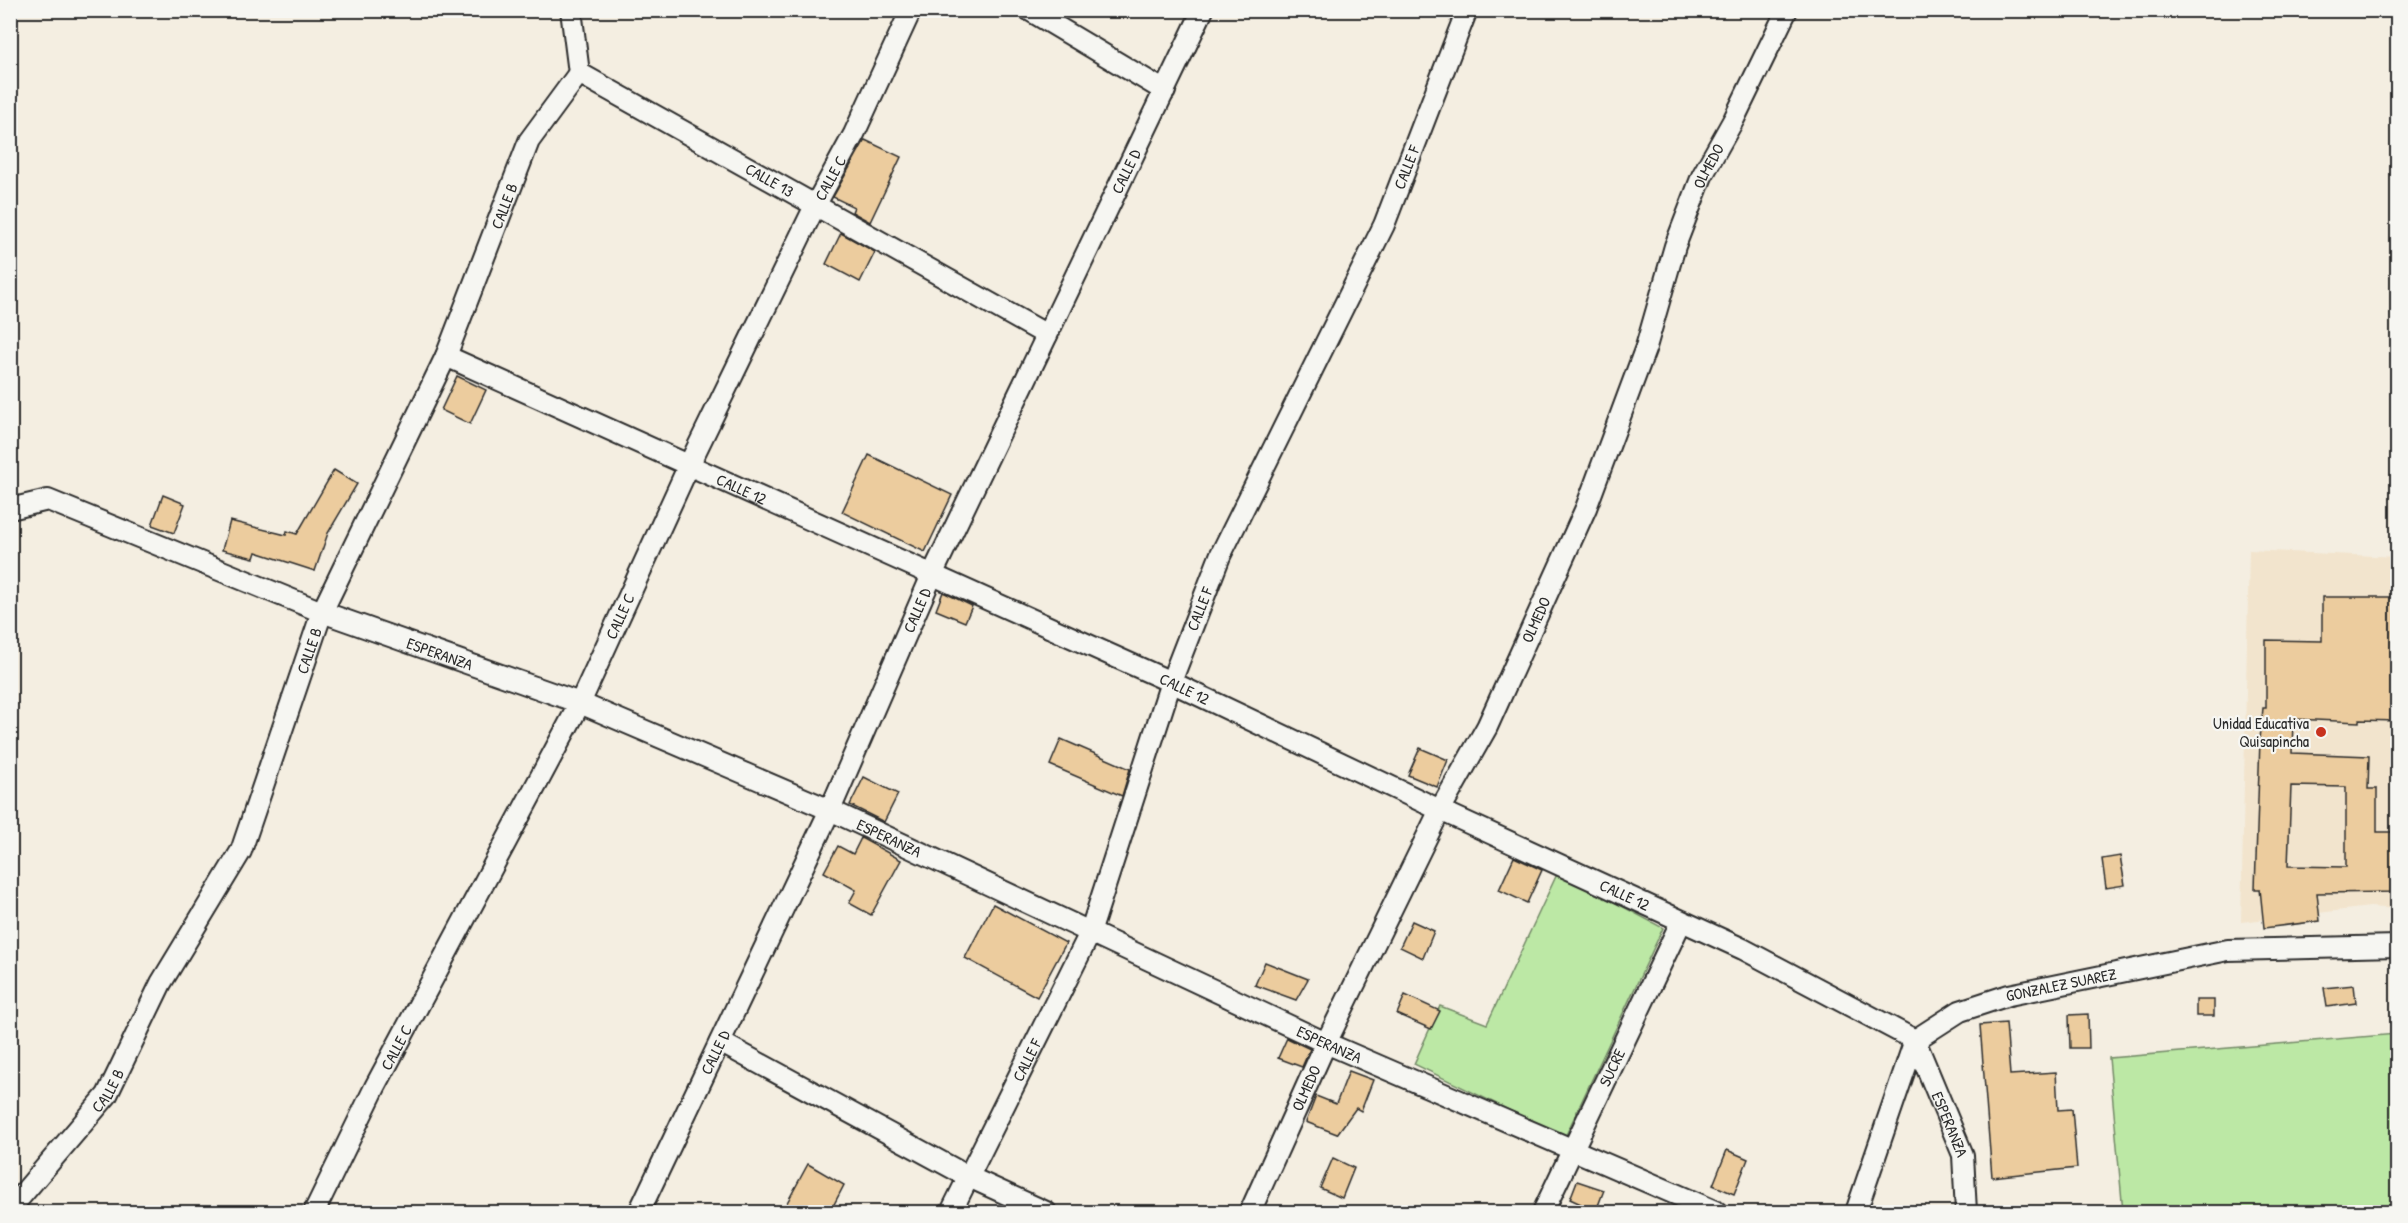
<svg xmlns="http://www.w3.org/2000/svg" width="2408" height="1223" font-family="'Patrick Hand',sans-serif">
<rect width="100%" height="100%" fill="#f4eee1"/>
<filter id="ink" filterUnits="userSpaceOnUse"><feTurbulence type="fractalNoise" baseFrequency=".0167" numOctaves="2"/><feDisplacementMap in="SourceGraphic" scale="12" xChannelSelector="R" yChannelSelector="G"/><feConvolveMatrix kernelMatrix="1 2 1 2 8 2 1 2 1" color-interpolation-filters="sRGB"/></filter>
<g filter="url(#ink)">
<!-- built -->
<path fill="#f2e4cd" d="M2249,550L2397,557V909L2370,907L2241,922Z"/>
<!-- green -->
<g fill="#bce8a5" stroke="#748a68" stroke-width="1.5">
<path d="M1558,872L1663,928L1565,1137L1414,1064L1440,1006L1487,1024Z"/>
<path d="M2397,1034V1212H2123L2109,1058Z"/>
</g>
<!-- building -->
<g fill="#eccc9e" stroke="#2b2b2b" stroke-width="1.5" fill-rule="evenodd">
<path d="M865,140L901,157L870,222L852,212L854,207L833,197Z"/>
<path d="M841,233L875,252L860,282L826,264Z"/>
<path d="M457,376L486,390L470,424L441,410Z"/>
<path d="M869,455L952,495L925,552L842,512Z"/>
<path d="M334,470L357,484L328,533L315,571L256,552L254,558L222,550L230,521L286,535L287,531L297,534Z"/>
<path d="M163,495L185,504L174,533L152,525Z"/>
<path d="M943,592L972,606L965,622L936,610Z"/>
<path d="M2322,597H2397V721L2359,720V722L2293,719L2292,753L2369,756L2368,789H2377V832H2397V892L2317,893L2320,921L2264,928L2260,889H2255L2260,740L2263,708H2266V640L2322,641ZM2291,786L2346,787V867L2288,866Z"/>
<path d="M1061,739L1130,769L1122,796L1050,765Z"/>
<path d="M1420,748L1448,760L1437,787L1408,775Z"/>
<path d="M864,777L898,794L884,822L850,805Z"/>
<path d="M861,838L901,860L871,915L849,903L856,890L824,872L838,846L853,854Z"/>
<path d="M2120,856L2125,885L2106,888L2102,859Z"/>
<path d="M1514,857L1542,870L1527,903L1499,890Z"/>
<path d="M993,904L1066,943L1037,997L965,958Z"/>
<path d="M1412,921L1434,931L1423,958L1400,947Z"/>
<path d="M1265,962L1308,979L1296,1000L1255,985Z"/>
<path d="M2354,985L2356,1003L2327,1007L2324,988Z"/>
<path d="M1405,995L1440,1011L1431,1029L1397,1014Z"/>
<rect x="2196" y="1000" width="18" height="16"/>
<path d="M2088,1014L2089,1048H2070L2069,1015Z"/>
<path d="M2006,1023L2010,1075L2056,1072L2058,1110L2072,1109L2077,1168L1992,1177L1980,1025Z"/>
<path d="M1287,1038L1310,1049L1302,1067L1278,1058Z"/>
<path d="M1349,1071L1373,1080L1361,1111L1356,1108L1337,1134L1306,1122L1316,1096L1336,1104Z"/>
<path d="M1727,1150L1748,1159L1734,1194L1713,1185Z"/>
<path d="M1333,1158L1354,1168L1342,1198L1320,1188Z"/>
<path d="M808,1164L844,1185L830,1212H782Z"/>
<path d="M1577,1181L1604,1190L1596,1211L1570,1199Z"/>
</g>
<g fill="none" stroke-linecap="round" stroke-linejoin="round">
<!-- minor casing -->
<g stroke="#2b2b2b" stroke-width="24">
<g id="minor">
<path id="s1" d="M571,10L579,73L1047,335"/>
<path d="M1029,10L1165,91"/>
<path id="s2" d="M446,356L1171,682L1440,810L1743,949L1915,1040L1963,1155L1966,1212"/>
<path id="s3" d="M10,509L48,500L322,612L580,703L830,810L1326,1043L1717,1212"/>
<path d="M720,1042L969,1177L1046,1212"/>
<path id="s4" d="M10,1209L107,1095L161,983L241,851L322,612L446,356L529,141L579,73"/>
<path id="s5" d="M314,1212L375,1087L580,703L689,465L816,204L854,134L911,10"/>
<path id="s6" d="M639,1212L830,810L932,575L1203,10"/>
<path id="s7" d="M951,1212L1090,933L1171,682L1220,556L1384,225L1467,10"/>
<path id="s8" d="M1250,1212L1326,1043L1440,810L1487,727L1586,508L1646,347L1675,246L1702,176L1734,119L1787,10"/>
<path id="s9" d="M1543,1212L1681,922"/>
<path id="s10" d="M1856,1212L1915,1040L1960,1011L2009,995L2228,950L2398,946"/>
</g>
</g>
<!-- minor -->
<use href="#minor" stroke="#f6f6f2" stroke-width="20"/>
</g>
</g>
<!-- markers -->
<circle fill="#c8321e" stroke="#f6f6f2" stroke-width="2" cx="2321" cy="732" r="6"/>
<g text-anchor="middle" stroke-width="4.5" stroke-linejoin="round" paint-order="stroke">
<!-- street labels -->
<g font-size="16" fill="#2b2b2b" stroke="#f6f6f2">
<text dy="6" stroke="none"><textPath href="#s8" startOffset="1144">OLMEDO</textPath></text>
<text dy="6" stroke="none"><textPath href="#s7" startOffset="1142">CALLE F</textPath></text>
<text dy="6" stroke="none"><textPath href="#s6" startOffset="1149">CALLE D</textPath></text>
<text dy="6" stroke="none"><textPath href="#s5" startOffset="1156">CALLE C</textPath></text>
<text dy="6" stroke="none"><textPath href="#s1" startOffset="282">CALLE 13</textPath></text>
<text dy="6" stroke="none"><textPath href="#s4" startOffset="1126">CALLE B</textPath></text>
<text dy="6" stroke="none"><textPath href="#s2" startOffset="324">CALLE 12</textPath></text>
<text dy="6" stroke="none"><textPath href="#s7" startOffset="654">CALLE F</textPath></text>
<text dy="6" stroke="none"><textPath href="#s6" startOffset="663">CALLE D</textPath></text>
<text dy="6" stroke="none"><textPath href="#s5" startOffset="670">CALLE C</textPath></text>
<text dy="6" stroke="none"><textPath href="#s8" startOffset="658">OLMEDO</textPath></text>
<text dy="6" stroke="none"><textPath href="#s4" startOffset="640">CALLE B</textPath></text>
<text dy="6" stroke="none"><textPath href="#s3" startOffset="460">ESPERANZA</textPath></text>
<text dy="6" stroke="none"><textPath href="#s2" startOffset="810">CALLE 12</textPath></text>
<text dy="6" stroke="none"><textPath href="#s3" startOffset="946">ESPERANZA</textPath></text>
<text dy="6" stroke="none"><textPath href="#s2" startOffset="1296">CALLE 12</textPath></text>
<text dy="6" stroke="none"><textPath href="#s10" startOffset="340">GONZALEZ SUAREZ</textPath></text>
<text dy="6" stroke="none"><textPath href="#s3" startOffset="1432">ESPERANZA</textPath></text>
<text dy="6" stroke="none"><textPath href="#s5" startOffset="184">CALLE C</textPath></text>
<text dy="6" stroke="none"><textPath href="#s6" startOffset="177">CALLE D</textPath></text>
<text dy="6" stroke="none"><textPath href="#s7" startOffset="170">CALLE F</textPath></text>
<text dy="6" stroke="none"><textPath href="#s9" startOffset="160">SUCRE</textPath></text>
<text dy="6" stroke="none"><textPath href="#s8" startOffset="136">OLMEDO</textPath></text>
<text dy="6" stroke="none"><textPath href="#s4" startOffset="154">CALLE B</textPath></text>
<text dy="6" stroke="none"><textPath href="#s2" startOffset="1712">ESPERANZA</textPath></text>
</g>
<!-- poi labels -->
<g font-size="16" fill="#2b2b2b" stroke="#f6f6f2" text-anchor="end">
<text x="2309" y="729">Unidad Educativa<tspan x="2309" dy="18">Quisapincha</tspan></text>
</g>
</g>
<!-- margin -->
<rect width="2408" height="1223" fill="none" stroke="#f6f6f2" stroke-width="36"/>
<rect x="18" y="18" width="2372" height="1187" fill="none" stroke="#2b2b2b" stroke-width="2" filter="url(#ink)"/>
</svg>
